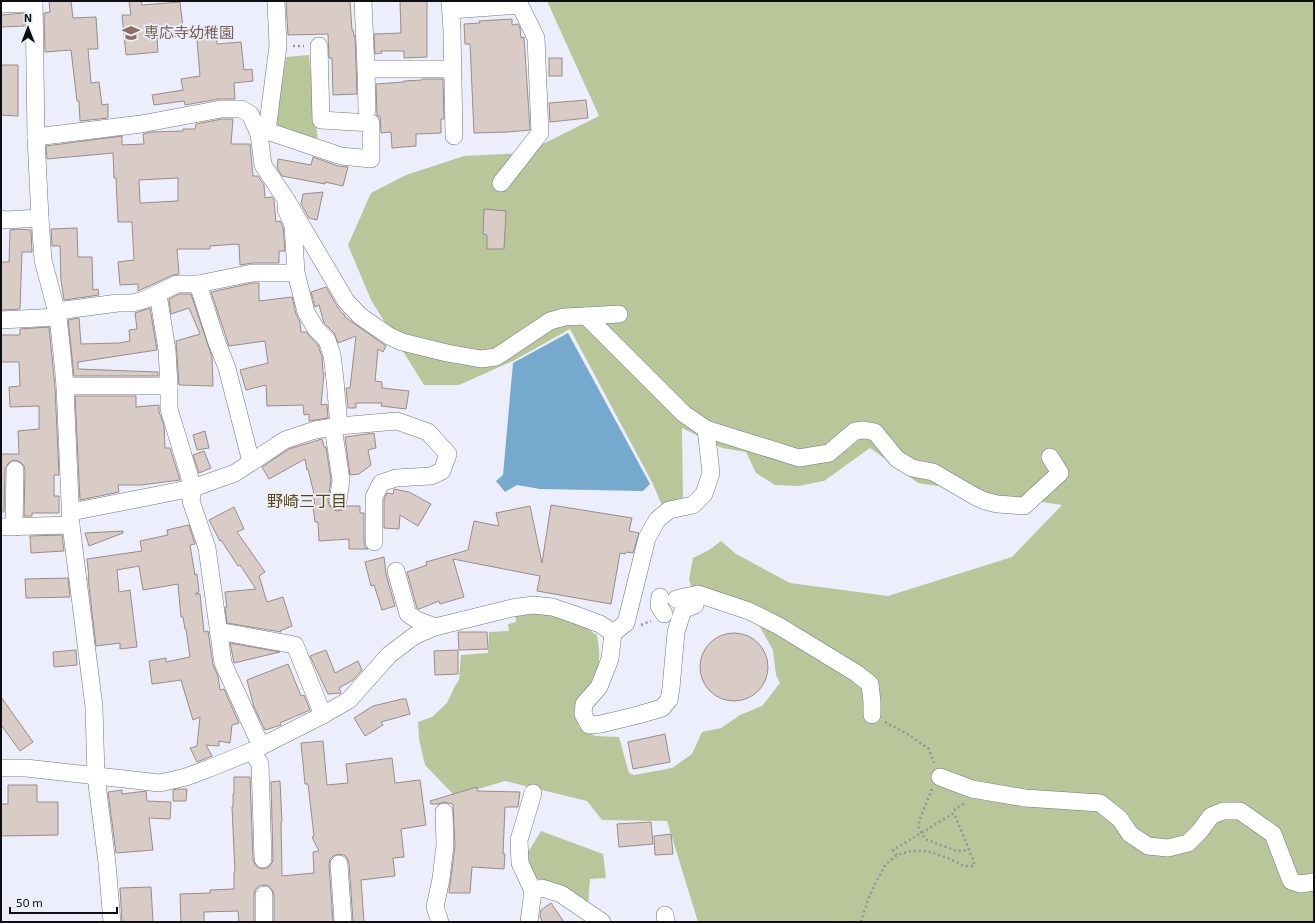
<svg xmlns="http://www.w3.org/2000/svg" width="1315" height="923" font-family="'Exo 2','Noto Sans JP',sans-serif">
<rect width="100%" height="100%" fill="#eceffb"/>
<!-- green -->
<g fill="#b8c69a">
<path d="M547,1H1314V922H698L667,821L602,820L587,801L505,781L455,796L425,765L419,739L418,722L432,717L447,703L455,686L459,680L461,655L488,653L489,632L509,631L508,624L516,622L515,613L533,610L582,625L597,635C600,652 601,669 593,685C589,693 581,700 576,708L579,727L595,736L619,737L629,773L634,775L672,768L692,754L702,732L721,728L740,715L762,706L780,683L776,675L773,650L757,622L694,596L689,579L693,558L709,550L721,541L736,554L790,583L888,596L1012,557L1062,505L918,483L870,448L824,481L798,486L775,485L756,473L746,452L722,448L682,428L683,501L662,506L653,484L570,329L513,361L459,385H424L371,300L348,245L371,193L406,175L464,156L525,153L599,116Z"/>
<path d="M309,55L318,142L279,130L276,120L286,57Z"/>
<path d="M541,831L603,854L606,878L590,879L588,907L541,879H536L525,857Z"/>
</g>
<!-- water -->
<path fill="#75a9ce" d="M568,333L650,484L643,491L540,489L517,485L505,492L496,481L503,475L513,363Z"/>
<!-- building -->
<g fill="#d9ccc7" stroke="#988c87" fill-rule="evenodd">
<path d="M49,1H71L73,18L96,17L98,49H88L91,83L99,82L102,105L108,104V118L80,121L79,101H77L71,50L45,52L44,13L50,12Z"/>
<path d="M129,1H141L142,5L180,2L184,36L157,38L158,52L126,55L122,15H131Z"/>
<path d="M286,1H350L352,30H353L354,36L355,35L357,94L333,95L332,58H329L328,34L288,35Z"/>
<path d="M400,1H427V57L404,58V51H381L382,53L375,54L374,34L401,33Z"/>
<path d="M24,13V26L1,27V15Z"/>
<path d="M512,19V25L518,24L520,28L521,38L524,37L530,130L507,132L474,133L470,44H465L464,24L480,23L479,21Z"/>
<path d="M216,26L217,44L241,42L244,70L252,69L253,81L234,83L235,99H219L185,105L184,101L154,105L152,95L183,90L181,79L200,76L196,28Z"/>
<rect x="549" y="58" width="13" height="18"/>
<path d="M1,65H18V116L1,115Z"/>
<path d="M422,79H443L444,119H441V133L416,134V146L392,148L391,132L381,133L380,116H377L376,84L404,82V81L422,80Z"/>
<path d="M586,100L588,118L550,122L549,103Z"/>
<path d="M222,119H233L231,144H250L253,176H258L264,185L265,198L272,197L274,200L276,222L280,221L283,227L285,251H279V263H252L240,265L239,244L237,245V244L210,246V249H177L179,274L173,275L138,291V284L120,285L118,262L134,260L132,222H118L116,178H114L113,153L47,159L46,146L122,136V145L144,144L143,134L151,132L183,131V129H195L196,124ZM178,178V201L140,203L139,180Z"/>
<path d="M313,157L338,166L348,167L343,186L325,182V184L282,176L277,168L278,159L311,165Z"/>
<path d="M323,192L317,220L309,218L301,204L303,194Z"/>
<path d="M484,209L506,211L504,249H487V235L483,234Z"/>
<path d="M77,228L78,257H92L93,290L98,289L99,295L64,300L61,280L60,246H52L51,229Z"/>
<path d="M18,229L31,230L32,252H22L20,309L1,310V262H9L10,230Z"/>
<path d="M253,283H259V301L292,297L296,314L300,322L301,332H306L318,345L322,357L323,373H324L321,405L327,404L328,418L309,421V414L304,415L303,405L267,406L266,385L246,390L240,370L268,363L265,341L229,346L211,292Z"/>
<path d="M326,287L337,306L342,313L344,314L345,317L386,346L383,352L378,349L375,381L382,382V388L409,391L406,409L381,406L382,403H356V408H348L346,388H350L356,336L338,343L334,333L324,323L319,305L315,307L311,292Z"/>
<path d="M179,294H191L212,357L213,386L179,385L176,341L200,334L189,308L171,314L169,299Z"/>
<path d="M150,308L157,350L78,362V369L158,372V376H74L68,320L79,318L81,344L119,343L130,341L129,330L137,329L135,313Z"/>
<path d="M49,327L55,387L59,475H54V496H59V513H32V516H24L25,470L24,466L20,462L15,460L11,461L7,465L5,469L4,512H1V454H19L18,431L39,429V406L10,407L9,387L20,386L19,362H1V335H20V329Z"/>
<path d="M75,396H136V407L159,405V412L164,425L165,448H170L180,480L141,485H118L119,492L80,500Z"/>
<path d="M205,431L209,448L197,450L193,435Z"/>
<path d="M374,433L376,448L368,450L371,465L359,474L350,475L345,437Z"/>
<path d="M322,439L324,447H326L331,480L328,500L329,505L332,509L337,511L342,510L346,506H360V513H364V542L365,547L368,549H349V539L319,541L318,522H315L313,507L315,506L313,494H314L308,469L307,470L305,459L269,479L262,467L289,449Z"/>
<path d="M204,451L211,468L199,473L193,455Z"/>
<path d="M394,489L409,492L431,504L418,526L400,515L399,529L384,528V499L387,493L393,494Z"/>
<path d="M551,505L632,518L629,531L639,533L633,553L626,552L625,554L620,553L611,604L537,591L540,576L453,559L464,597L440,604L439,601L419,609L417,608L407,572L427,565L426,562L468,550L474,521L499,526L496,513L530,506L542,563Z"/>
<path d="M234,507L244,529L237,532L265,572L259,576L267,602L283,597L292,626L280,631L281,632L227,623L225,607H227L225,592L256,589L240,565L238,566L221,540L220,541L209,520Z"/>
<path d="M189,525L195,544L190,545L195,575L197,574L199,592L195,594H200L204,632L208,631L213,665L218,676L220,690L224,689L239,723L232,725L230,743L219,741V746L206,745L212,756L197,762L190,748L197,746L200,717L193,720L181,680L152,684L149,661L166,658V662L190,657L186,629H185L183,617H181L178,584L143,590L139,566L117,570L119,592L130,590L137,647L120,649V643L96,646L88,578H89L87,559L142,551L140,541L168,535L167,530Z"/>
<path d="M123,531V533L89,546L85,533Z"/>
<path d="M62,535L64,551L31,553L30,536Z"/>
<path d="M384,557L386,574L395,606L382,610L374,585L371,586L365,562Z"/>
<path d="M68,578L70,597L26,598L25,579Z"/>
<path d="M458,632H487L488,649L459,650Z"/>
<circle cx="734" cy="667" r="34"/>
<path d="M230,643L280,652L234,663Z"/>
<path d="M76,650L77,665L54,667L53,652Z"/>
<path d="M326,650L335,673L358,661L362,670L353,680L339,688L341,693L328,694L310,656Z"/>
<path d="M458,650V674L435,675L434,651Z"/>
<path d="M288,664L301,696L304,695L310,710L280,723L281,725L265,730L254,707L247,680Z"/>
<path d="M1,697L33,742L20,751L1,725Z"/>
<path d="M402,699H406L410,714L381,722L383,725L365,736L354,718L373,706Z"/>
<path d="M665,734L670,762L633,769L628,742Z"/>
<path d="M323,741L327,785L348,783L346,764L392,758L395,783L420,780L426,825L401,829L404,857L393,858L395,876L361,880L364,922H353L349,863L347,858L344,855L339,854L333,856L330,859L329,864L333,922H274V895L272,890L269,886L264,885L259,886L255,890L254,895V922H239L238,911L204,912V922H181L180,894L210,893V890L234,889V872H235L232,807H233V794H234V777H250L253,859L255,865L259,868L264,869L269,867L272,863L273,859L271,782L280,781L282,822H281L282,876L314,873L313,852L319,851L312,837L314,836L308,784H305L301,743Z"/>
<path d="M8,785H37V802H58V835L1,836V804H8Z"/>
<path d="M477,787V791L520,792L518,807H505L503,854H505L504,869L472,867L470,893H449L455,846L453,804L444,802L438,804H431L430,801Z"/>
<path d="M176,789H187L186,801H173V790Z"/>
<path d="M122,790V794L146,791L147,801L171,802L170,819L149,818L153,850L116,853L108,792Z"/>
<path d="M651,822L653,844L619,847L617,824Z"/>
<path d="M671,834L673,854L655,855L654,836Z"/>
<path d="M151,887L153,922H122L120,888Z"/>
<path d="M551,903L564,922H543L540,917L541,910Z"/>
</g>
<g fill="none" stroke-linecap="round" stroke-linejoin="round">
<!-- minor casing -->
<g stroke="#72757f" stroke-width="18">
<g id="minor">
<path d="M34,1L36,137L40,218L43,260L58,317L62,353L65,386L71,525L94,707L96,776L107,863L112,922"/>
<path d="M363,1L366,69L367,110"/>
<path d="M450,1L452,31L454,136"/>
<path d="M1,4L34,3"/>
<path d="M451,10L520,5"/>
<path d="M366,69H453"/>
<path d="M267,131L341,156L371,159V123L321,120L319,46"/>
<path d="M259,134L267,131L278,46L276,1"/>
<path d="M36,137L141,124L221,109H241L250,114L259,134L263,165L287,201L286,209L293,225L296,273L306,312L316,329L327,340L332,355L335,380L339,426"/>
<path d="M501,183L540,133L536,38L518,1"/>
<path d="M287,201L346,301L360,316L389,336L402,342L447,353L481,359L496,357L550,321L564,317L586,316L684,414L706,429L799,458L829,453L855,431L864,430L875,432L897,459L912,468L933,472L976,497L985,501L997,504L1024,506L1060,473L1050,457"/>
<path d="M1,219L6,220L40,218"/>
<path d="M198,284L216,340L227,368L251,462"/>
<path d="M158,294L167,350L169,386V409L193,488L191,501L207,548L223,663L261,746"/>
<path d="M57,311L118,303H132L144,300L177,284H198L252,273H296"/>
<path d="M586,316L619,314"/>
<path d="M1,320L58,317"/>
<path d="M65,386H169"/>
<path d="M333,427L341,480L338,501"/>
<path d="M71,512L193,488L235,473L285,440L315,430L339,426L397,421L428,432L448,454L442,471L431,476L396,478L381,483L374,497V542"/>
<path d="M1,527L71,525"/>
<path d="M14,527L15,470"/>
<path d="M396,571L408,614L417,620L435,627"/>
<path d="M660,597L659,606L664,614"/>
<path d="M676,599L698,594L749,611L779,626L856,673L870,684L872,702V715"/>
<path d="M218,631L295,645L323,715"/>
<path d="M613,633L626,623L647,538L657,520L669,510L693,505L704,494L711,473L706,429"/>
<path d="M252,751L260,764L263,859"/>
<path d="M1,768H26L160,783L186,777L210,768L252,751L323,715L349,700L389,655L414,636L435,627L512,608L533,605L552,607L573,614L600,624L613,633L610,659L599,687L584,704L583,714L589,725L601,724L638,715L662,708L669,700L671,688L676,632L683,610L695,605"/>
<path d="M940,777L972,789L1025,798L1100,803L1120,819L1130,834L1148,846L1168,848L1188,843L1200,831L1211,816L1223,811H1240L1273,834L1291,881L1300,884L1314,882"/>
<path d="M339,864L343,922"/>
<path d="M533,891L520,863L519,840L533,793"/>
<path d="M264,895V922"/>
<path d="M665,915L666,922"/>
<path d="M440,922L435,907L441,879L445,845L444,812"/>
<path d="M529,922L533,891L542,888L561,894L602,922"/>
</g>
</g>
<!-- path -->
<g stroke="#92949d" stroke-width="2.5" stroke-dasharray="2 3" stroke-linecap="butt">
<path d="M293,46H304"/>
<path d="M641,625L651,621"/>
<path d="M885,722L909,735L929,749L934,763"/>
<path d="M932,789L919,821V828L925,839L957,851L969,850"/>
<path d="M897,855L893,850L954,813L955,809L965,803"/>
<path d="M861,922L869,897L877,880L886,864L897,855L911,851H927L948,858L964,866H974V862L954,813"/>
</g>
<!-- minor -->
<use href="#minor" stroke="#fff" stroke-width="17"/>
</g>
<!-- icons -->
<defs>
<g id="school-bare" transform="scale(1.38)"><path d="M0-5L7-2L0 1L-7-2ZM-4 1L0 2.5L4 1V4Q0 6-4 4Z" fill="#8d6e63" stroke="#eceffb" stroke-width="2.5" paint-order="stroke"/></g>
</defs>
<g fill-rule="evenodd">
<use href="#school-bare" x="131" y="33"/>
</g>
<g text-anchor="middle" stroke-width="3.5" stroke-linejoin="round" paint-order="stroke">
<!-- education labels -->
<g font-size="15" fill="#785e54" stroke="#eceffb" text-anchor="start">
<text x="144" y="38">専応寺幼稚園</text>
</g>
<!-- neighbourhood labels -->
<g font-size="16" fill="#564a09" stroke="#eceffb">
<text x="307" y="507">野崎三丁目</text>
</g>
</g>
<!-- border -->
<rect width="1315" height="923" fill="none" stroke="#0d0e12" stroke-width="4"/>
<!-- north arrow -->
<g transform="translate(28 28)" stroke="#eceffb" stroke-width="3" paint-order="stroke">
<path d="M0-3L7 15L0 10L-7 15Z" fill="#0d0e12"/>
<text y="-6" font-size="11" font-weight="bold" text-anchor="middle" fill="#0d0e12">N</text>
</g>
<!-- scale -->
<path d="M10 907v6h107v-6" fill="none" stroke="#0d0e12" stroke-width="2"/>
<text x="16" y="907" font-size="12" fill="#0d0e12" stroke="#eceffb" stroke-width="3" paint-order="stroke">50 m</text>
</svg>
